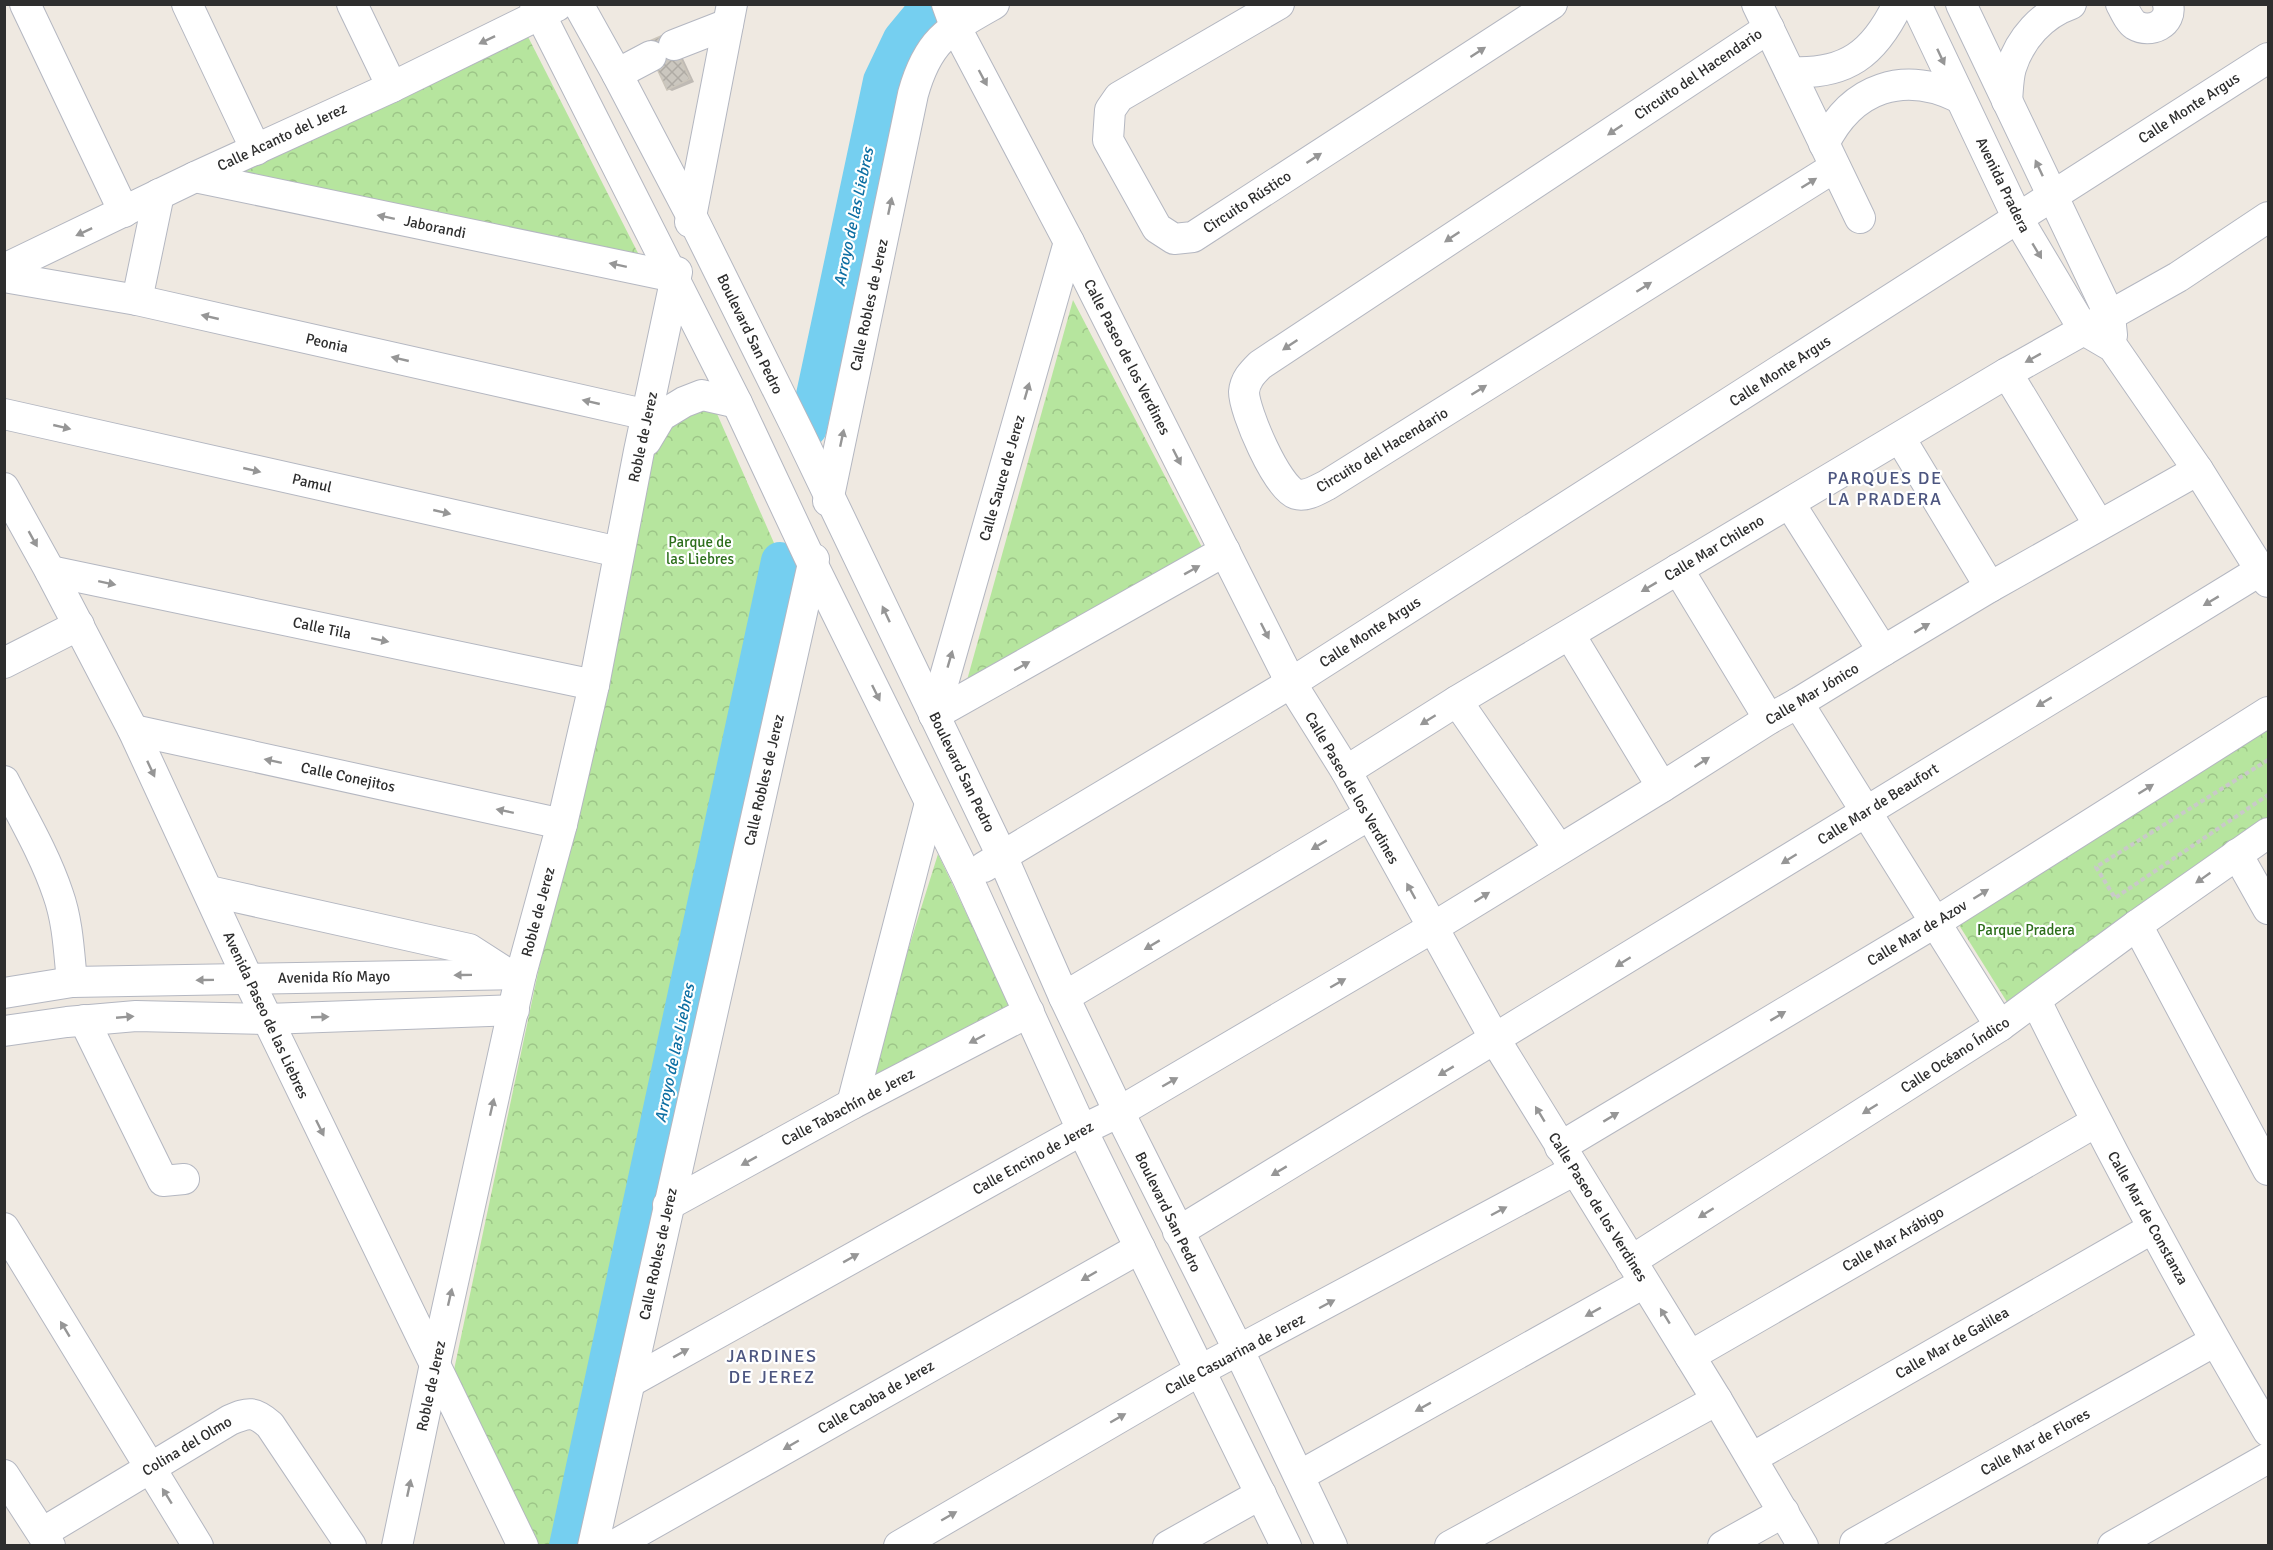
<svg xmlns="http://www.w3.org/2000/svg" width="2273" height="1550" font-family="Signika,sans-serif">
<defs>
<pattern id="forest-crowns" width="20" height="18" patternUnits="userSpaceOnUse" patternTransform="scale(1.5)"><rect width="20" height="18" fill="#b6e59e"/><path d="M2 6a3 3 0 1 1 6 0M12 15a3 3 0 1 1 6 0" fill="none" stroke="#9dc588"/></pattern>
<pattern id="building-cross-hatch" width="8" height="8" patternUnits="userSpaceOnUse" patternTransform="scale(1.5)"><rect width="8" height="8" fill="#cbc7bf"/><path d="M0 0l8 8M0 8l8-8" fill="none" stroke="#afaba4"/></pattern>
</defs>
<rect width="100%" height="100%" fill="#efe9e1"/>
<!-- forest -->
<g fill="url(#forest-crowns)">
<path d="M522,25L639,255L217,171Z"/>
<path d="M1073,300L1204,551L964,691Z"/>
<path d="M714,407L774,543L561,1545H528L454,1370L647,457L663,422Z"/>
<path d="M2268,727V824L2007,1002L1954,917Z"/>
<path d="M938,854L1010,1005L864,1091Z"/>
</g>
<!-- shadow -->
<path fill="#0003" d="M673,37L694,82L672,91L668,89Z"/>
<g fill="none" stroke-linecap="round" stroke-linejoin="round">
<!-- river -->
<g stroke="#75cff0" stroke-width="38">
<path d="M808,428L882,81L902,39L921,16"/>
<path d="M568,1546L780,561"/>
</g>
</g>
<!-- building -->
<path fill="url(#building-cross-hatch)" stroke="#cbc5ba" stroke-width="1.5" d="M668,33L690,79L667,90L645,43Z"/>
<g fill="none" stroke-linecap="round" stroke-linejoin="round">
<!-- minor casing -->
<g stroke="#b4b7c1" stroke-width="32">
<g id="minor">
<path d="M25,4L124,212"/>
<path d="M187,4L256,150"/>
<path d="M352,4L392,87"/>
<path d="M535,4L737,403L813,565L967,877L1082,1130L1286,1546"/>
<path d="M578,4L617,74L691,215L800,435L1002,856L1064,997L1119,1112L1239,1351L1332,1546"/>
<path d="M947,4L955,26L1069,242L1291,683L1346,771L1496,1041L1717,1400L1803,1546"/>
<path d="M1279,4L1119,97L1110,110L1108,140L1157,228L1174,239L1193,237L1552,4"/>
<path d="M1757,4L1860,218"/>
<path d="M1916,4L2018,219L2084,330L2113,347L2198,470L2268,582"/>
<path d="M1961,4L2110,316L2112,335"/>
<path d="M2121,4C2125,11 2129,21 2135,25C2150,34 2173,24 2168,4"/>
<path d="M1769,28L1260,365C1252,373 1245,380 1244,392C1244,411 1277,488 1296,494C1306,497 1317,490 1327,485L1835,167"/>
<path d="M674,45L728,24"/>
<path d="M1790,72C1846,75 1874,54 1898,4"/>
<path d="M617,74L651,56"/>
<path d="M2007,101C2008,90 2008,78 2011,68C2020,39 2042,14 2071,4"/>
<path d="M1824,144C1852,87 1904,70 1960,98"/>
<path d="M195,177L675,277"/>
<path d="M690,222L732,4"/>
<path d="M4,269L195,177L392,87L557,6"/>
<path d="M4,277L137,300L648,415"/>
<path d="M137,300L159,194"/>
<path d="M2007,373L2099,525"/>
<path d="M4,414L619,552"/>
<path d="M1900,438L1990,587"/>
<path d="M646,441L661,416L684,402L702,395L737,403"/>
<path d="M4,488L50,571L133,730L248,979L523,1546"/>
<path d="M828,501L913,94C928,40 948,30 994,4"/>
<path d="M1790,504L1883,651"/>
<path d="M1678,569L1769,719"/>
<path d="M50,571L594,685"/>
<path d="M1570,635L1662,787"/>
<path d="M4,663L79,625"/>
<path d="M1457,701L1559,849"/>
<path d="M1798,703L2000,1026"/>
<path d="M934,715L1069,242"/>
<path d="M934,715L1225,551"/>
<path d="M133,730L562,824"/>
<path d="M1346,771L1457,701L2007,373L2178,277L2268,217"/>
<path d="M4,781C23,818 45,855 58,894C68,922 69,953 72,982"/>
<path d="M2237,854L2268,909"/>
<path d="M984,867L1291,683L2268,58"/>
<path d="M209,891L469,949L508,974"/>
<path d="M2137,925L2268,1170"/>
<path d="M4,993L72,982L521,974"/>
<path d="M1064,997L1369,815"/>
<path d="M2036,1001C2108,1147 2185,1291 2268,1431"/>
<path d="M84,1020L163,1181L184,1179"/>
<path d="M4,1031L67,1022L136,1016L267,1019L514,1010"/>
<path d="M852,1104L930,803"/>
<path d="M1560,1147L1936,922L2268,712"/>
<path d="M668,1205L852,1104L1029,1012"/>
<path d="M4,1228L198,1546"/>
<path d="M1178,1232C1540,1014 1900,791 2261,570"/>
<path d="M1631,1261L2000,1026L2137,925L2268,833"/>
<path d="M1690,1356L2096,1122"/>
<path d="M630,1382L1082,1130L1119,1112L1432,928L1662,787L1769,719L1798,703L1883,651L1990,587L2198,470"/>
<path d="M1752,1458L2153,1228"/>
<path d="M4,1475L50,1546"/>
<path d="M1299,1476L1644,1283"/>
<path d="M42,1533L230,1420C249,1412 254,1411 270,1425L351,1546"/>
<path d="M1855,1543L2215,1341"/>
<path d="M397,1546L435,1364L521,974L562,824L594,685L639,451L677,272"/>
<path d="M593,1546L814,559"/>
<path d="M613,1546L1140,1248"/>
<path d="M899,1546L1201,1370L1575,1170"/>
<path d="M1168,1546L1261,1494"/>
<path d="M1450,1546L1717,1400"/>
<path d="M1723,1546L1784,1512"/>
<path d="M2113,1546L2268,1458"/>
</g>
</g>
<!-- path -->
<path stroke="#c9c9c9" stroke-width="4" stroke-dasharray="4.5 3" stroke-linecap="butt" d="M2268,760L2096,867L2115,898L2268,795"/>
<!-- minor -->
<use href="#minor" stroke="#fff" stroke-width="30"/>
</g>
<!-- one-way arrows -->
<defs><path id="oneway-solid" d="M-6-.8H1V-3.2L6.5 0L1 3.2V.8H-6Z" transform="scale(1.5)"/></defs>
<g fill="#969696">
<use href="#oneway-solid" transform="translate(487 40) rotate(154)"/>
<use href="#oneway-solid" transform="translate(1478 52) rotate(-33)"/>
<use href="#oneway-solid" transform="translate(1941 57) rotate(65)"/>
<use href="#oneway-solid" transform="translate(983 78) rotate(62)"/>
<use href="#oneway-solid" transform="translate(1615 130) rotate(146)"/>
<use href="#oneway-solid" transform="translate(1314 158) rotate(-33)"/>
<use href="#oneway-solid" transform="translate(2039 168) rotate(-115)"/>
<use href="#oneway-solid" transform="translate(1809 183) rotate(-32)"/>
<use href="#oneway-solid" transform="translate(890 206) rotate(-78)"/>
<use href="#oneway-solid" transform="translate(386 217) rotate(-168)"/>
<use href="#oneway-solid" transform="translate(84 232) rotate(155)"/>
<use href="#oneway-solid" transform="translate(1452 237) rotate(146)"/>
<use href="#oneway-solid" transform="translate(2037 251) rotate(59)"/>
<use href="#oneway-solid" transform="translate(618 265) rotate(-168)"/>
<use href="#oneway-solid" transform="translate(1644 287) rotate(-32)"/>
<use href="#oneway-solid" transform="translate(210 317) rotate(-167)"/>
<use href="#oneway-solid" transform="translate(1290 345) rotate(146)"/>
<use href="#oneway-solid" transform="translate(2033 358) rotate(151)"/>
<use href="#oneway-solid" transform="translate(400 359) rotate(-167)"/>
<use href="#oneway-solid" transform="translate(1479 390) rotate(-32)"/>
<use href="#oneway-solid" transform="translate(1027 391) rotate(-74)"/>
<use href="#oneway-solid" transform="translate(591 402) rotate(-167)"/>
<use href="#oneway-solid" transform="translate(62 427) rotate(13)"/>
<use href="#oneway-solid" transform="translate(842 438) rotate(-78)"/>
<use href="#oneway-solid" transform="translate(1177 457) rotate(63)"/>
<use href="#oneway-solid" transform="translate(252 470) rotate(13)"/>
<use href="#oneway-solid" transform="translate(442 512) rotate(13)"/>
<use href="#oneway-solid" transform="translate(33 539) rotate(61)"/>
<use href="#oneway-solid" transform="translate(1192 570) rotate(-29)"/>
<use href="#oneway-solid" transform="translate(107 583) rotate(12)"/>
<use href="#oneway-solid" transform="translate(1649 587) rotate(149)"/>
<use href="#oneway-solid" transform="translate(2211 601) rotate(149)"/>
<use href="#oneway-solid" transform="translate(886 614) rotate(-115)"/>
<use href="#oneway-solid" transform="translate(1922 628) rotate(-31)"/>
<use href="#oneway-solid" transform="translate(1265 631) rotate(63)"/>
<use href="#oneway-solid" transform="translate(380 640) rotate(12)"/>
<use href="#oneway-solid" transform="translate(950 659) rotate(-74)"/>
<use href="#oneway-solid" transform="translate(1022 666) rotate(-29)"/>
<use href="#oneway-solid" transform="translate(876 693) rotate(64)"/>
<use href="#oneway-solid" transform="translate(2044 702) rotate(149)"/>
<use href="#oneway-solid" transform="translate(1428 720) rotate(148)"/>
<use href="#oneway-solid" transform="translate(273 761) rotate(-168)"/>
<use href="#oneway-solid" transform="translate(1702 762) rotate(-33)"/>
<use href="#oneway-solid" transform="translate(151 769) rotate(65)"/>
<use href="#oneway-solid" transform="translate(2146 789) rotate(-32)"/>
<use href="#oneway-solid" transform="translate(505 811) rotate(-168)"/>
<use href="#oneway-solid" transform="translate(1319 845) rotate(149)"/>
<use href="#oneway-solid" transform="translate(1789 859) rotate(148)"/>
<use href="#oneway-solid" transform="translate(2203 878) rotate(145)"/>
<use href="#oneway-solid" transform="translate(1411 891) rotate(-119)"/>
<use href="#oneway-solid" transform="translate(1981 894) rotate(-32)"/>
<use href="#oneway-solid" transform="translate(1482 897) rotate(-32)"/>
<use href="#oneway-solid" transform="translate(1152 945) rotate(149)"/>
<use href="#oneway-solid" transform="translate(1623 962) rotate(148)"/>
<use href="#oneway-solid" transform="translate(463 975) rotate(179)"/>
<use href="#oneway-solid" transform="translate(205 980) rotate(179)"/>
<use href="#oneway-solid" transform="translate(1338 983) rotate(-30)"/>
<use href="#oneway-solid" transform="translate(1778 1016) rotate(-31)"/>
<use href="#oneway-solid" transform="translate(125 1017) rotate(-5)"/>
<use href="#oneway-solid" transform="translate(320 1017) rotate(-2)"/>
<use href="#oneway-solid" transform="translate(977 1039) rotate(152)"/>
<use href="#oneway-solid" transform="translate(1446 1071) rotate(149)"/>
<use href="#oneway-solid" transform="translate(1170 1082) rotate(-30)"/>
<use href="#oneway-solid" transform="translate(492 1107) rotate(-77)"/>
<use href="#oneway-solid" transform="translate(1870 1109) rotate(148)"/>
<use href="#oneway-solid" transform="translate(1540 1114) rotate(-121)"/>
<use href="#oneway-solid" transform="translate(1611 1117) rotate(-31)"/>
<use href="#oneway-solid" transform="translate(320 1128) rotate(64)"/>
<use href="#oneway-solid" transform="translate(749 1161) rotate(151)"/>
<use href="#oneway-solid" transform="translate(1279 1171) rotate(149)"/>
<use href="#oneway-solid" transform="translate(1499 1211) rotate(-28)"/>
<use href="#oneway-solid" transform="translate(1706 1213) rotate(148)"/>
<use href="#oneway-solid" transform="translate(851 1258) rotate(-29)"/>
<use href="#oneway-solid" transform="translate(1089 1276) rotate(150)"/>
<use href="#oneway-solid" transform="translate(450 1297) rotate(-77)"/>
<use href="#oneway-solid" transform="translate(1327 1304) rotate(-28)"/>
<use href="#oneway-solid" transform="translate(1593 1312) rotate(151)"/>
<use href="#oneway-solid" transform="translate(1665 1316) rotate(-122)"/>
<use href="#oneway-solid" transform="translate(65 1329) rotate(-121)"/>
<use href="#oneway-solid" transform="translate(681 1353) rotate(-29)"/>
<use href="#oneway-solid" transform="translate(1423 1407) rotate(151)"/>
<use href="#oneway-solid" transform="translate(1118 1418) rotate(-30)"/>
<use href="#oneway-solid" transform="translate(791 1445) rotate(150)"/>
<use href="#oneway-solid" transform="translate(409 1488) rotate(-78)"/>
<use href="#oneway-solid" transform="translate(167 1496) rotate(-122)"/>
<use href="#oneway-solid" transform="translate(949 1516) rotate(-30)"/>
</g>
<g text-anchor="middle" stroke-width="4.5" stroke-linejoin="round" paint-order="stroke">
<!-- street labels -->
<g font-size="15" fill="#2e2e2e" stroke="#fff">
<text transform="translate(1698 74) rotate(-34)" y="5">Circuito del Hacendario</text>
<text transform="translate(2189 108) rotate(-33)" y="5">Calle Monte Argus</text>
<text transform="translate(282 137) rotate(-25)" y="5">Calle Acanto del Jerez</text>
<text transform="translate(2003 185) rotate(64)" y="5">Avenida Pradera</text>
<text transform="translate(1247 202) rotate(-33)" y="5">Circuito Rústico</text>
<text transform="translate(435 227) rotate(12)" y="5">Jaborandi</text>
<text transform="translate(869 305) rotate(-78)" y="5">Calle Robles de Jerez</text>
<text transform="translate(750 334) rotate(64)" y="5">Boulevard San Pedro</text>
<text transform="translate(327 343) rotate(13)" y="5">Peonia</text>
<text transform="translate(1127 357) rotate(63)" y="5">Calle Paseo de los Verdines</text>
<text transform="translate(1780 371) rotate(-33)" y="5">Calle Monte Argus</text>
<text transform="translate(643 437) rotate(-78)" y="5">Roble de Jerez</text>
<text transform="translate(1382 450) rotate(-31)" y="5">Circuito del Hacendario</text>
<text transform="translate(1002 478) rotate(-74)" y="5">Calle Sauce de Jerez</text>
<text transform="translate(312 483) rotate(13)" y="5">Pamul</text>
<text transform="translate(1714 548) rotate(-31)" y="5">Calle Mar Chileno</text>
<text transform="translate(322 628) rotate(12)" y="5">Calle Tila</text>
<text transform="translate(1370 632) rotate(-33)" y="5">Calle Monte Argus</text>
<text transform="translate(1812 694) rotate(-31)" y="5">Calle Mar Jónico</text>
<text transform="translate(962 772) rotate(64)" y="5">Boulevard San Pedro</text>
<text transform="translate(348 777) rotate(12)" y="5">Calle Conejitos</text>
<text transform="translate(764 780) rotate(-77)" y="5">Calle Robles de Jerez</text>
<text transform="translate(1352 788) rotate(60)" y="5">Calle Paseo de los Verdines</text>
<text transform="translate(1878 804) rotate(-32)" y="5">Calle Mar de Beaufort</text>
<text transform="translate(538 912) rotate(-75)" y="5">Roble de Jerez</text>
<text transform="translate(1917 933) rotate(-31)" y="5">Calle Mar de Azov</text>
<text transform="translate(334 977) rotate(-1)" y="5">Avenida Río Mayo</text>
<text transform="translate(266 1015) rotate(65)" y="5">Avenida Paseo de las Liebres</text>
<text transform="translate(1955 1055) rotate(-33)" y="5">Calle Océano Índico</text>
<text transform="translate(848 1107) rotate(-28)" y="5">Calle Tabachín de Jerez</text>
<text transform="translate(1033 1158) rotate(-29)" y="5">Calle Encino de Jerez</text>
<text transform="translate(1598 1207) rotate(58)" y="5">Calle Paseo de los Verdines</text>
<text transform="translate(1168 1212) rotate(64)" y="5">Boulevard San Pedro</text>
<text transform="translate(2148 1218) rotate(61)" y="5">Calle Mar de Constanza</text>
<text transform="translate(1893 1239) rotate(-30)" y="5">Calle Mar Arábigo</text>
<text transform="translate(658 1254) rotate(-78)" y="5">Calle Robles de Jerez</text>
<text transform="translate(1952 1343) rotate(-30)" y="5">Calle Mar de Galilea</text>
<text transform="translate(1235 1354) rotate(-28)" y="5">Calle Casuarina de Jerez</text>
<text transform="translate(431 1386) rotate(-78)" y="5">Roble de Jerez</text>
<text transform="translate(876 1397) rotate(-30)" y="5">Calle Caoba de Jerez</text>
<text transform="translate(2035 1442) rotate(-29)" y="5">Calle Mar de Flores</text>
<text transform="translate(187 1446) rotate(-31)" y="5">Colina del Olmo</text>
</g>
<!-- park labels -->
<g font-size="15" fill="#2c6e1b" stroke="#fff">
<text x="700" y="547">Parque de<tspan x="700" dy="17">las Liebres</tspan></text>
<text x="2026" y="935">Parque Pradera</text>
</g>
<!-- water labels -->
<g font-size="16" font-style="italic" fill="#0d6fa3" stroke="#fff">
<text transform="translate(853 217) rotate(-78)" y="6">Arroyo de las Liebres</text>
<text transform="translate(674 1053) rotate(-78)" y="6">Arroyo de las Liebres</text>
</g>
<!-- quarter labels -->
<g font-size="18" letter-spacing="1.5" fill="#4d5680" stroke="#fff">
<text x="1885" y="484">PARQUES DE<tspan x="1885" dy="21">LA PRADERA</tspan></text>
<text x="772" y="1362">JARDINES<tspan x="772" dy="21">DE JEREZ</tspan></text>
</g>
</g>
<!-- border -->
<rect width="2273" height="1550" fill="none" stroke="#2e2e2e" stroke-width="12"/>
</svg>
